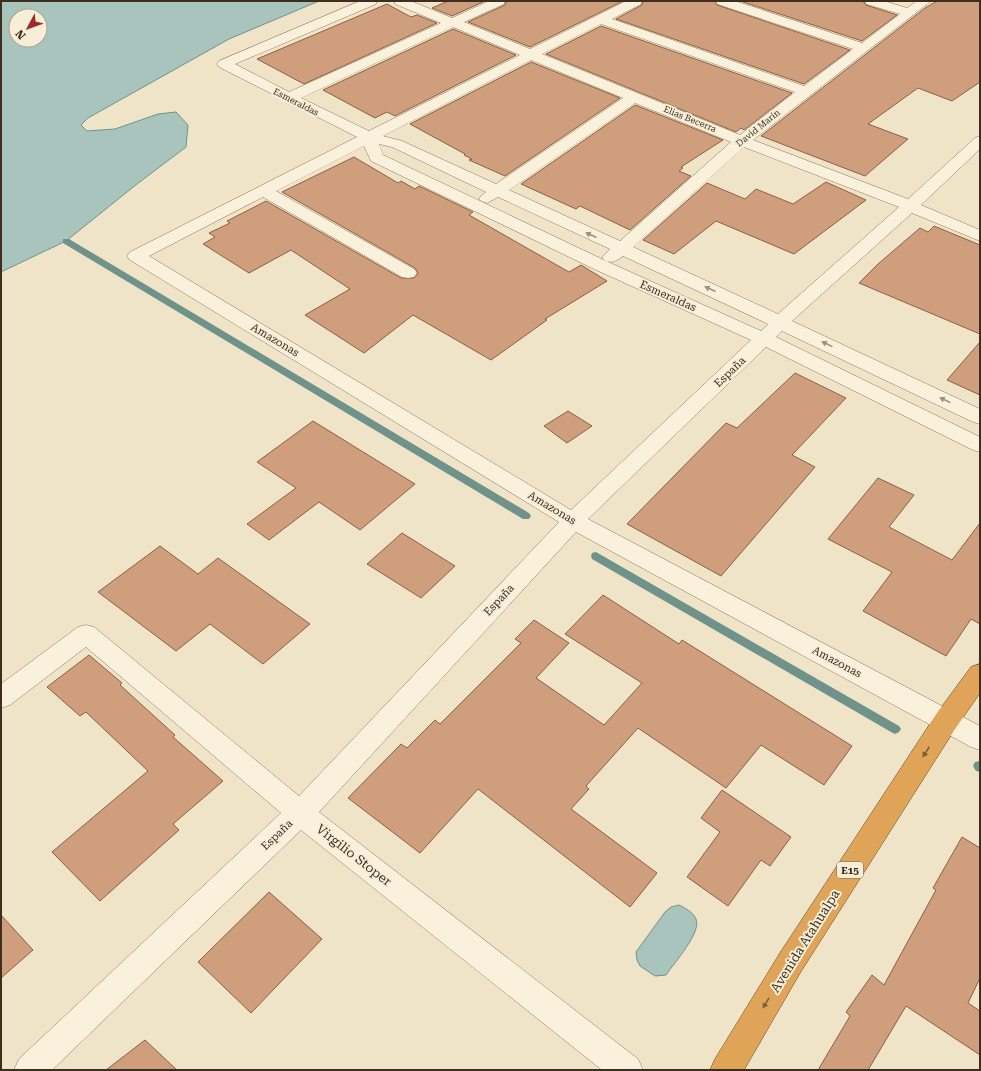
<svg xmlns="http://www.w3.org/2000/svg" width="981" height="1071" viewBox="0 0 981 1071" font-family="'Roboto Serif',serif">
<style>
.water{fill:#a9c4bc;stroke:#6f938a;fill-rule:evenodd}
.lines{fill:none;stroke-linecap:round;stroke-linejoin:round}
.stream{fill:#6f938a;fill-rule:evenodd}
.building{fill:#cf9f7d;stroke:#8d5f41}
.street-casing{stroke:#8d765c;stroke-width:1}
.highway-casing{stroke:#5b4430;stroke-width:1}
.street{fill:#faf1dc;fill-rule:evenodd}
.highway{fill:#e0a458;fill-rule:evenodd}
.oneway{fill:#9c907e}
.oneway2{fill:#7e5d36}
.labels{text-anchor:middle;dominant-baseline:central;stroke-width:4;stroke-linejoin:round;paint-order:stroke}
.far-street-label{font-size:9px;fill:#3d2e20;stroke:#f7eed8}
.shield{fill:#f7eed8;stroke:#756857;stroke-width:1}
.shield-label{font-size:10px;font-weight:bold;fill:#3d2e20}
.street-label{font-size:11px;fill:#3d2e20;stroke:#f7eed8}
.near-street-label{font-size:13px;fill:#3d2e20;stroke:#f7eed8}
</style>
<rect width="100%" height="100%" fill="#f0e4c8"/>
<path class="water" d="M 1,1 L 319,1 L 229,39 L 88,118 L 81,125 L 87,131 L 115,129 L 158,114 L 176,112 L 188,125 L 186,147 L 137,184 L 66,241 L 1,272 ZM 16,16 L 40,16 L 40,40 L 16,40 Z
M 679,905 C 685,908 693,912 696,919 C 702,932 674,963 666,975 L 655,976 L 640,966 L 637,960 L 636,952 L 665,912 L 671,907 Z"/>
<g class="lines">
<path class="stream" d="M 63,239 L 69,239 L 529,513 L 531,516 L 529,519 L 523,519 L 63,243 Z
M 596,552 L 899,726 L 901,729 L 899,732 L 895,734 L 891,732 L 592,559 L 591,556 L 592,553 Z
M 980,761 L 980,772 L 976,771 L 973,766 L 975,762 Z"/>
</g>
<path class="building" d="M 448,1 L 485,1 L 452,16 L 432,8 Z
M 506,1 L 623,1 L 530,47 L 468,22 L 505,5 Z
M 643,1 L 715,1 L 717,5 L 850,50 L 804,84 L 616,19 L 642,5 Z
M 740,1 L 860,1 L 864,2 L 866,5 L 897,15 L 862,41 Z
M 937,1 L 980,1 L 980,82 L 952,101 L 918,88 L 868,124 L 908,139 L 865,176 L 761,136 L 925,8 Z
M 387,4 L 411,17 L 417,15 L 437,23 L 304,84 L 257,59 Z
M 601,26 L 792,93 L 744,130 L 741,128 L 736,132 L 546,54 Z
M 453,29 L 516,55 L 395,116 L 387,112 L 375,118 L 323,90 Z
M 531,62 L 620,98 L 505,176 L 469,160 L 472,159 L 464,155 L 465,154 L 410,124 Z
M 635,105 L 723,140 L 681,167 L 683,168 L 679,171 L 691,176 L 630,230 L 580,206 L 576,209 L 521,184 Z
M 354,157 L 398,183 L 401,181 L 415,189 L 419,186 L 473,212 L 469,215 L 569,272 L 581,265 L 607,281 L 545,319 L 547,320 L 491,360 L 413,315 L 364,353 L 305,315 L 350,289 L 291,250 L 249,273 L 203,244 L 215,237 L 209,233 L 230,223 L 227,221 L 266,201 L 401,278 L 414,278 L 418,273 L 415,268 L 282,192 Z
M 826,182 L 866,200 L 794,254 L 716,221 L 674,254 L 643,240 L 707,183 L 745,199 L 756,189 L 793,204 Z
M 934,226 L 980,245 L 980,334 L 859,283 L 878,264 L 920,228 L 928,232 Z
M 980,342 L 980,395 L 947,380 Z
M 795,373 L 846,398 L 792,455 L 815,467 L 721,576 L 627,524 L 726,423 L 737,428 Z
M 568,411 L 592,426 L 567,443 L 544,426 Z
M 313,421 L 415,484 L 360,530 L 319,502 L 269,540 L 247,524 L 296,488 L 257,462 Z
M 878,478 L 914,495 L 889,527 L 952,560 L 980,523 L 980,624 L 971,619 L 946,656 L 863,611 L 892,572 L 828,539 Z
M 402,533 L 455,566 L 421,598 L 367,564 Z
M 160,546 L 198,574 L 218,558 L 310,624 L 263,664 L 210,624 L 176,651 L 98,592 Z
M 603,595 L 679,644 L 682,640 L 852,746 L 824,785 L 761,745 L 726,788 L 638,728 L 586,786 L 589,789 L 571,809 L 657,873 L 630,907 L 478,789 L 420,853 L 348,798 L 401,744 L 407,748 L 435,720 L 440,724 L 521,643 L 515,639 L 534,620 L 569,643 L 536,678 L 604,725 L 642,683 L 565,634 Z
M 89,655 L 122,683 L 120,685 L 175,735 L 173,737 L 223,781 L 173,824 L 179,830 L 100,901 L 52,852 L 148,771 L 86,712 L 80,716 L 47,687 Z
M 722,790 L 791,837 L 770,866 L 761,860 L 728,906 L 687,877 L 720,832 L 701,818 Z
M 962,837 L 980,848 L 980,978 L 968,1003 L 980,1011 L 980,1055 L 906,1006 L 868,1070 L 818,1070 L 850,1016 L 846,1012 L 872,975 L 884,985 L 936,890 L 933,888 Z
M 269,892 L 322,939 L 251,1013 L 198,962 Z
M 1,915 L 33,950 L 1,978 Z
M 145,1040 L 177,1070 L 106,1070 Z"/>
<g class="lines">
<defs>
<path id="street" d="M 360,1 L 377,1 L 376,4 L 235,64 L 289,92 L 441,23 L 395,4 L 394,1 L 411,1 L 452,18 L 489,1 L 505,1 L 504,4 L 464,22 L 530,49 L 626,1 L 642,1 L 641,4 L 612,19 L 804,86 L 853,49 L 717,4 L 716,1 L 735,1 L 862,43 L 900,14 L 866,4 L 865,1 L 884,1 L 907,8 L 917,1 L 931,1 L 753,140 L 908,199 L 975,138 L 980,136 L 980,149 L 921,205 L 980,230 L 980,241 L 912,213 L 792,321 L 980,409 L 980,424 L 973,422 L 782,331 L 776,337 L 980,437 L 980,452 L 973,450 L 766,347 L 588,519 L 980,726 L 980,750 L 971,747 L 576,532 L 319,812 L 638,1059 L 643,1070 L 602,1070 L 301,830 L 52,1070 L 14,1070 L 19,1059 L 281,813 L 86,647 L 10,705 L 1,708 L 1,684 L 78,627 L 86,625 L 94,627 L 299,796 L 559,522 L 130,260 L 127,256 L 130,252 L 357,137 L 219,67 L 217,64 L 219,61 ZM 601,24 L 795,92 L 740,135 L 542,54 ZM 453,27 L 520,55 L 369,131 L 301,98 ZM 531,60 L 623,98 L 496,184 L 402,141 L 383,136 ZM 635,103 L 731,142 L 620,241 L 509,190 ZM 379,144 L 392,147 L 486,192 L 479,198 L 481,201 L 487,203 L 498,197 L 610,249 L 602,257 L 605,261 C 613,263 617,261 623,256 L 768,324 L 761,331 L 606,261 L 383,155 ZM 364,146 L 371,161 L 594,269 L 751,340 L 571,510 L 149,256 L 263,197 L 402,277 L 408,278 L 414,277 L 417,273 L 414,269 L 276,191 ZM 744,147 L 899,207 L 778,314 L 633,247 Z"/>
<path id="highway" d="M 980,664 L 980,693 L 955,729 L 800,973 L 744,1070 L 710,1070 L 715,1059 L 780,953 L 937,713 L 971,667 Z"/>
</defs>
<use href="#street" class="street-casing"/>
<use href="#highway" class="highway-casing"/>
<use href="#street" class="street"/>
<use href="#highway" class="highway"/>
</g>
<defs><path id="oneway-solid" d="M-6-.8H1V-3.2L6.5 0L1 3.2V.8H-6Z"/></defs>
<g class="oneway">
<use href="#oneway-solid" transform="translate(591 235) rotate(-155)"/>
<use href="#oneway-solid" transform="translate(710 289) rotate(-156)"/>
<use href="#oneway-solid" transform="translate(827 344) rotate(-154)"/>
<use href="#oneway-solid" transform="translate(945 400) rotate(-154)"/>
</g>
<g class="oneway2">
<use href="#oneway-solid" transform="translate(926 752) rotate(123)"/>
<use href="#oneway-solid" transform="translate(766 1003) rotate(121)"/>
</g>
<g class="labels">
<g class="far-street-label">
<text transform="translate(296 102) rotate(27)">Esmeraldas</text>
<text transform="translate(690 119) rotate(22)">Elias Becerra</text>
<text transform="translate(758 128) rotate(-39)">David Marín</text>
</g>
<rect class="shield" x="837" y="862" width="26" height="16" rx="3"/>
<g class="shield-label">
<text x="850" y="870">E15</text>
</g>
<g class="street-label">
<text transform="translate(668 296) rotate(24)">Esmeraldas</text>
<text transform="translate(275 340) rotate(31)">Amazonas</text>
<text transform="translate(730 372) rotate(-44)">España</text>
<text transform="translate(552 508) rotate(31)">Amazonas</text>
<text transform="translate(499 600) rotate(-47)">España</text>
<text transform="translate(837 662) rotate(28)">Amazonas</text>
<text transform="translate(277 835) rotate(-44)">España</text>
</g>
<g class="near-street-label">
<text transform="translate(354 855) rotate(38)">Virgilio Stoper</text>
<text transform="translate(805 941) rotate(-58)">Avenida Atahualpa</text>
</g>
</g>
<rect width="981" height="1071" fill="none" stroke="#3d2e20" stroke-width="4"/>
<g transform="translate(28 28) rotate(229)"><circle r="19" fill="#f7eed8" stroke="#ada18e"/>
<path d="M0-3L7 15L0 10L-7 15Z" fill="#9e2a2b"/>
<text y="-6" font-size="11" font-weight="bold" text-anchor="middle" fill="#3d2e20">N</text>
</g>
</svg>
